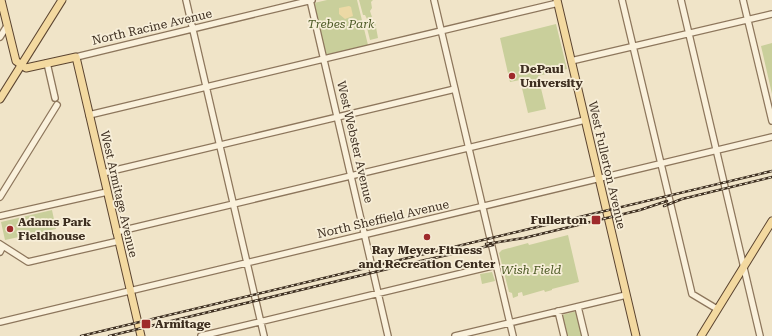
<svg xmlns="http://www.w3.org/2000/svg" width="772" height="336" viewBox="0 0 772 336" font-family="'Roboto Serif',serif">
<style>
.green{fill:#c9cf9b}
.sand{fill:#ecd9a5}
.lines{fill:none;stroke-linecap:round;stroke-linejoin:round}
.minor-casing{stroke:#8d765c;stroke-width:8}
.major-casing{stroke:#5b4430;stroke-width:9}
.minor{stroke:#faf1dc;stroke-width:5.5}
.major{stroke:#f3d9a0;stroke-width:7}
.rail-casing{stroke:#3d2e20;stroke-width:2.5}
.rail{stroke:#f7eed8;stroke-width:1;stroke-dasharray:3;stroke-linecap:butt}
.poi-dot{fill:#9e2a2b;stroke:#f7eed8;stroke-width:1.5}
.labels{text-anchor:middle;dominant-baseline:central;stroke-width:3.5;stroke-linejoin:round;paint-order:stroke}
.park-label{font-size:12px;font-style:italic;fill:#4d5a26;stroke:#f7eed8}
.street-label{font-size:12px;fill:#3d2e20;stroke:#f7eed8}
.poi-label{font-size:12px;font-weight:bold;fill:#3d2e20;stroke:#f7eed8;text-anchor:start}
</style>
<rect width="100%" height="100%" fill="#f0e4c8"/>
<path class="green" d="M 327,0 L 357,0 L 368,45 L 326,55 L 314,3 Z
M 359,0 L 373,0 L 371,2 L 372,8 L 370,11 L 372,17 L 371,18 L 367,19 L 365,15 L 363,15 Z
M 375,22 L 378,38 L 370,40 L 366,24 Z
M 556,24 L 567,69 L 538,76 L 546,109 L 528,113 L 520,80 L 510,82 L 500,38 Z
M 772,43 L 772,94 L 761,46 Z
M 52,210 L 56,229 L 5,240 L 1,222 Z
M 568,235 L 579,282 L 552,289 L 552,290 L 545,292 L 544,290 L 523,296 L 522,292 L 518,293 L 518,296 L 513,298 L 512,293 L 509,292 L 499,253 L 502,250 L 528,243 L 529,245 Z
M 492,272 L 495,281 L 482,284 L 480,274 Z
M 577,311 L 583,336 L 567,336 L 562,315 Z"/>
<path class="sand" d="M 349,6 L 351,7 L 353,16 L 345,19 L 339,14 L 339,8 Z"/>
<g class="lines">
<defs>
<path id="minor" d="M 186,0 L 264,336
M 310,0 L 388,336
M 434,0 L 513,336
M 622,0 L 692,294 L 717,309
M 681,0 L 760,336
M 743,0 L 772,121
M 0,37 L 7,26
M 76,57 L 312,0
M 571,61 L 772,14
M 47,63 L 55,98
M 89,115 L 558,3
M 103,173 L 455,89
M 0,197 L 57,105
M 0,216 L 107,192
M 116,232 L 585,120
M 0,244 L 28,262 L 119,241
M 0,252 L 3,246
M 578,307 L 585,336
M 558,311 L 564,336
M 0,322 L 772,137
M 201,336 L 496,265
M 455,336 L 626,295"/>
<path id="major" d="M 1,0 L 16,61 L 26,68 L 76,57 L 141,336
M 557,0 L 636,336
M 0,99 L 62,0
M 701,336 L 772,221"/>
</defs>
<use href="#minor" class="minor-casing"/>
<use href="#major" class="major-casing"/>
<use href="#minor" class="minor"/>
<use href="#major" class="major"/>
<defs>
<path id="rail" d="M 664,206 L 682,199 L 772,177
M 486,244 L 524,238 L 640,210 L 667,201
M 81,336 L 772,171
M 109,336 L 425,260 L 493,245"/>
</defs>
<use href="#rail" class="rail-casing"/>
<use href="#rail" class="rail"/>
</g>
<g class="poi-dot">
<circle cx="512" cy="76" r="4"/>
<rect x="591" y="215" width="10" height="10" rx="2"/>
<circle cx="10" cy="229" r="4"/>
<circle cx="427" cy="237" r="4"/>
<rect x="141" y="319" width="10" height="10" rx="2"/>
</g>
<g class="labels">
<g class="park-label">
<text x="341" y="24">Trebes Park</text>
<text x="531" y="270">Wish Field</text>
</g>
<g class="street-label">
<text transform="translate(152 27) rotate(-13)">North Racine Avenue</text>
<text transform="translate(355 142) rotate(77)">West Webster Avenue</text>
<text transform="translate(607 165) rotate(77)">West Fullerton Avenue</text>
<text transform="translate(119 194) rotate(77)">West Armitage Avenue</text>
<text transform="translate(383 219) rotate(-13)">North Sheffield Avenue</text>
</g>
<g class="poi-label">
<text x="520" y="69">DePaul<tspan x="520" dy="14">University</tspan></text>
<text x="587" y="220" text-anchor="end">Fullerton</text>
<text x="18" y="222">Adams Park<tspan x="18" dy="14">Fieldhouse</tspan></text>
<text x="427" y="250" text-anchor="middle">Ray Meyer Fitness<tspan x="427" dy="14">and Recreation Center</tspan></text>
<text x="155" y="324">Armitage</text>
</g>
</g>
</svg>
